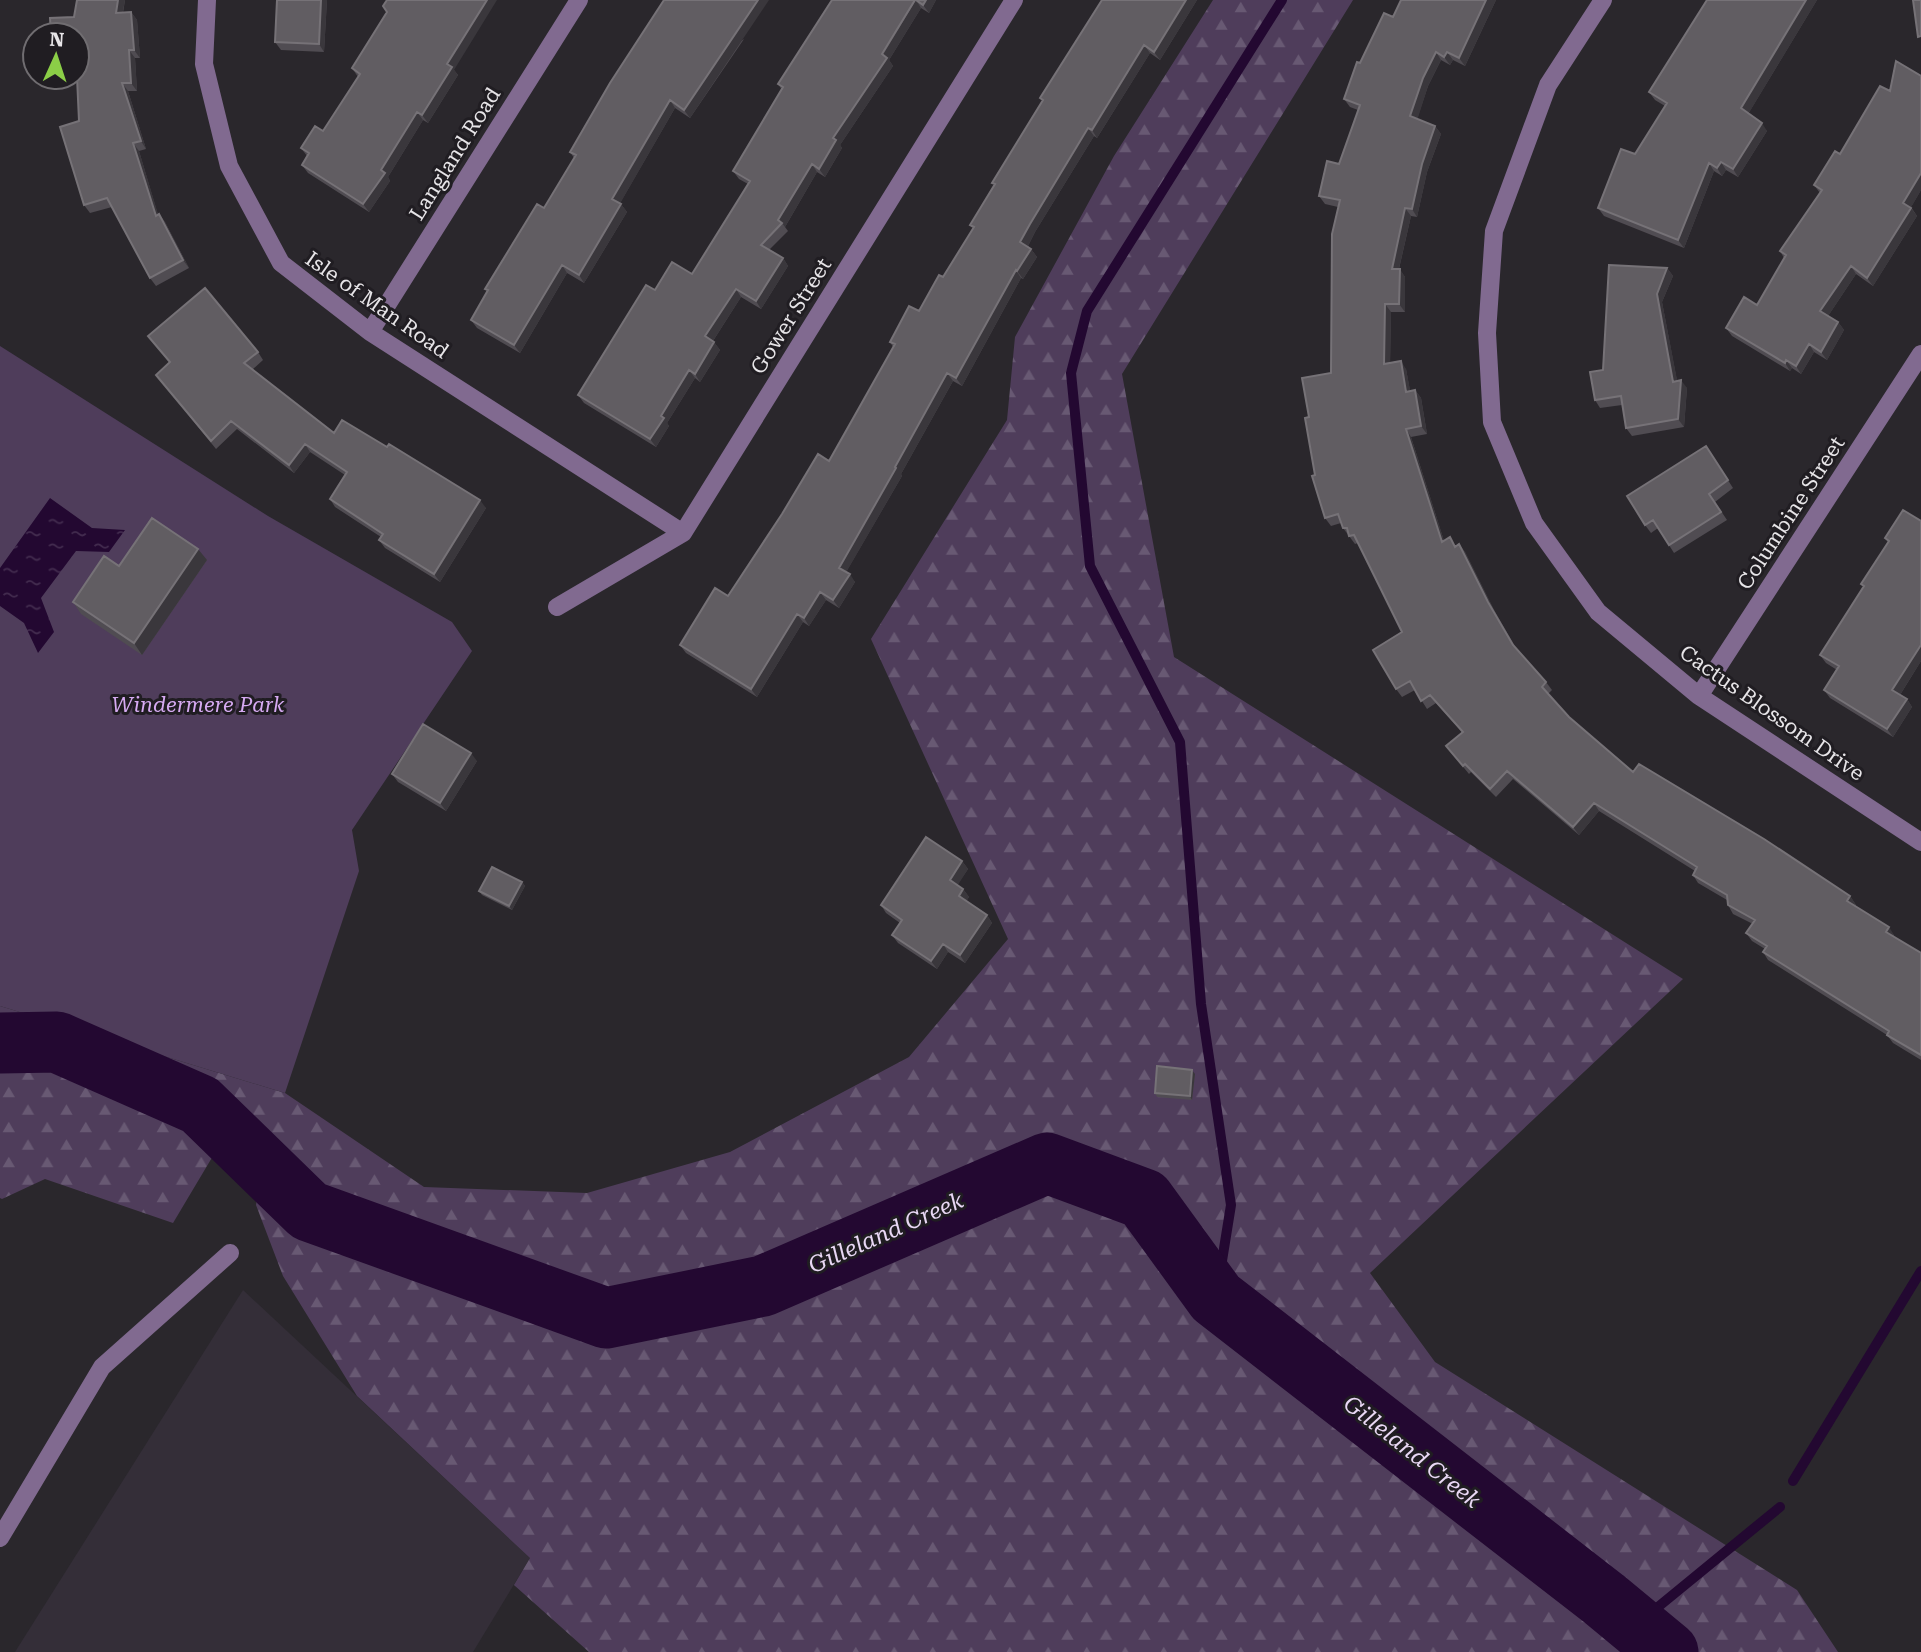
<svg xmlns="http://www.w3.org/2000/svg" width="1921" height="1652" viewBox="0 0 1921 1652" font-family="'Roboto Serif',serif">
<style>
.built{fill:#342e38}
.forest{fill:url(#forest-firs)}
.park{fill:#4f3d5b}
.water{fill:url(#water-ripples)}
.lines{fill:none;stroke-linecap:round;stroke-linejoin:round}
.stream{stroke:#230831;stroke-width:10}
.river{stroke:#230831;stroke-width:61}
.minor{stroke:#816a90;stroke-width:18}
.wall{fill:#504c52}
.shaded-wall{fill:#3a373c}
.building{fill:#615d62;stroke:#767277;stroke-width:2}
.labels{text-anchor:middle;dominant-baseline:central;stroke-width:6;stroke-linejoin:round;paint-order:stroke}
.street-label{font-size:21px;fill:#e7e5e8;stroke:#201d22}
.park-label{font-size:21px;font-style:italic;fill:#d6aaf2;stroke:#201d22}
.water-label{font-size:23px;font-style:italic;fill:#e9d8f5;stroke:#201d22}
</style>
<defs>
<pattern id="forest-firs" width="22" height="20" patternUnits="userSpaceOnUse" patternTransform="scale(1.75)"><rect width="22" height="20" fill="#4f3d5b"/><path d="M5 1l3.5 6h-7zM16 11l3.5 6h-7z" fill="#685973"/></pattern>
<pattern id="water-ripples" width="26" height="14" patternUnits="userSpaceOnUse" patternTransform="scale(1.75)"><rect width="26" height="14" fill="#230831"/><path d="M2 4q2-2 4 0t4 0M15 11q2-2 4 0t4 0" fill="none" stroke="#432c4f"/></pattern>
</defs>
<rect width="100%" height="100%" fill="#2a272c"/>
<path class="built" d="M 243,1290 L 530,1558 L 473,1652 L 15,1652 Z"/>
<path class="forest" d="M 1213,0 L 1353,0 L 1122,374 L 1174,657 L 1683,979 L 1370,1273 L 1435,1362 L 1797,1590 L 1838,1652 L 589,1652 L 514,1585 L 530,1558 L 357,1396 L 283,1276 L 256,1205 L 264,1148 L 232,1124 L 173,1223 L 45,1179 L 2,1199 L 0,1198 L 0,1006 L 285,1093 L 424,1187 L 587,1193 L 730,1152 L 909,1057 L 1008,939 L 871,639 L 1007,420 L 1015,337 L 1114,156 Z"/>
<path class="park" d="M 0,346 L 268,516 L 452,622 L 472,651 L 352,830 L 359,871 L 285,1093 L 0,1006 Z"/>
<path class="water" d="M 50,498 L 92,528 L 125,530 L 109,552 L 76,551 L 41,598 L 54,632 L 38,653 L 24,623 L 0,606 L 0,568 Z"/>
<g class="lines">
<path class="stream" d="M 1216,1298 L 1231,1205 L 1201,1004 L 1180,742 L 1090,566 L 1071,373 L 1087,311 L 1282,0
M 1793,1481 L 1921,1271
M 1636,1625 L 1780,1507"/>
<path class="river" d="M 0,1043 L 57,1042 L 200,1105 L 309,1211 L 606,1318 L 763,1286 L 1047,1163 L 1144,1199 L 1216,1298 L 1604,1599 L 1668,1652"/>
<path class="minor" d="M 207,0 L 204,64 L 229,166 L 281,263 L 370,332 L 683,533
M 1603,0 L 1548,85 L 1494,231 L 1487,333 L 1492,422 L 1534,523 L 1598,612 L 1699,696 L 1921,842
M 370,332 L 579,0
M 557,607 L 683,533 L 1014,0
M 1699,696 L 1921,354
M 0,1538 L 102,1367 L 230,1253"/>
</g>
<path class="wall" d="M 77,0 L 125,0 L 123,13 L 131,12 L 137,20 L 140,58 L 135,58 L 137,91 L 128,91 L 146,149 L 139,151 L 158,215 L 159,214 L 165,222 L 189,268 L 156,286 L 150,278 L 112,207 L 90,213 L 84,205 L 74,17 Z
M 277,0 L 327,0 L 324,52 L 281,50 L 275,42 Z
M 832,0 L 936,0 L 929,13 L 921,8 L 889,60 L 893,66 L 840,145 L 842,148 L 825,177 L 817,172 L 785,227 L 788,231 L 769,250 L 783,258 L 788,266 L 761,309 L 741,297 L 713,341 L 720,350 L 700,382 L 695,378 L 667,423 L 669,426 L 656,447 L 584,403 L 578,395 L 655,290 L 692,274 L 748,184 L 739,179 L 733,171 L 782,90 L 778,84 Z
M 1102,0 L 1197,0 L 1160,60 L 1150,53 L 1097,138 L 1094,136 L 1035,232 L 1028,246 L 1031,249 L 1037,257 L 1023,279 L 1021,278 L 962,386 L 953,381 L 901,474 L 902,476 L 846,572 L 855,582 L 839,608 L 826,600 L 809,626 L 803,622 L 757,697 L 686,653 L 680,645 L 728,596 L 829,461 L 893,347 L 890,342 L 919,311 L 943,277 L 973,229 L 970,225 L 994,185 L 992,183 L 1042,101 L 1040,98 Z
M 1496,0 L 1465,66 L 1453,60 L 1450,65 L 1441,60 L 1428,86 L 1417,119 L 1435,126 L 1441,134 L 1427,172 L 1417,217 L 1411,216 L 1399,269 L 1405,277 L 1405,312 L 1391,312 L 1390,363 L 1406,369 L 1410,391 L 1415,390 L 1421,398 L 1427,434 L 1411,437 L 1444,541 L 1456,546 L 1459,544 L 1465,552 L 1494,610 L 1516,648 L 1546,682 L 1552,690 L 1548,694 L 1569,717 L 1633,772 L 1850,896 L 1856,905 L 1855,906 L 1894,935 L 1894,937 L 1921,953 L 1921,1060 L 1893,1043 L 1887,1035 L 1768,960 L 1763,952 L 1765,949 L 1752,941 L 1746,933 L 1753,924 L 1733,914 L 1728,905 L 1727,900 L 1698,883 L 1693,875 L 1695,871 L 1599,811 L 1579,835 L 1513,779 L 1496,797 L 1471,772 L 1469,774 L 1446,746 L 1462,732 L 1436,703 L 1427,709 L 1415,690 L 1402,697 L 1396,689 L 1402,632 L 1358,543 L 1355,544 L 1343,528 L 1341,523 L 1331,526 L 1325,518 L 1315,475 L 1309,417 L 1331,373 L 1338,207 L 1325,204 L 1319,196 L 1339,164 L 1358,110 L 1350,107 L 1344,99 L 1360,63 L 1393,17 Z
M 1707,0 L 1817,0 L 1748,114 L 1767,131 L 1738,177 L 1726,170 L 1722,176 L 1714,171 L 1684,248 L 1604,216 L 1598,208 L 1635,154 L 1665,106 L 1655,100 L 1649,92 Z
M 744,39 L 690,118 L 675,108 L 620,203 L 627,212 L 584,283 L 567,273 L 520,353 L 477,328 L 471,320 L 487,292 L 485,289 L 544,208 L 574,158 L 570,152 Z
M 352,68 L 454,70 L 458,75 L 428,123 L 423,120 L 388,177 L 390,181 L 369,212 L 308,173 L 302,165 L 307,156 L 301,148 L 323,131 L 358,77 Z
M 1840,154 L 1921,190 L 1911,207 L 1917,216 L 1873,286 L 1856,274 L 1828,316 L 1838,322 L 1844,330 L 1827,360 L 1814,352 L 1801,374 L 1792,368 L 1790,371 L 1732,336 L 1726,328 L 1757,305 L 1784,258 L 1780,251 L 1820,193 L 1814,185 Z
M 1667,268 L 1673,276 L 1662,302 L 1677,381 L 1687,388 L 1684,427 L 1632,436 L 1626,428 L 1622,405 L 1600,408 L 1595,400 L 1603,370 Z
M 148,336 L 258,352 L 263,360 L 252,370 L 334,433 L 486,508 L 440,582 L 385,548 L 379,540 L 381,537 L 335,507 L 330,499 L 345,475 L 310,452 L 294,473 L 237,429 L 216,449 L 156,375 L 170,363 Z
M 1706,446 L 1733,488 L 1715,502 L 1727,520 L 1674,553 L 1658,528 L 1651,533 L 1645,525 Z
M 1903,510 L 1921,661 L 1900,695 L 1907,699 L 1912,707 L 1893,737 L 1830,698 L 1824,690 L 1837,670 L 1826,663 L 1820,655 L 1863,587 L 1861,584 L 1888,542 L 1885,538 Z
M 207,560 L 142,655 L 81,614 L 73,602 L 119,566 Z
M 477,761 L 446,811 L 398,782 L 392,774 Z
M 962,861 L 968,869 L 957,885 L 963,889 L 969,897 L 966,901 L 987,915 L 992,923 L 965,963 L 948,952 L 937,969 L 898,943 L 892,935 L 900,923 L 886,913 L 881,905 Z
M 522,882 L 525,886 L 512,910 L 482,895 L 479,891 Z
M 1195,1074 L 1192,1100 L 1157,1097 L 1155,1093 Z"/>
<path class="shaded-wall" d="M 118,0 L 125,0 L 121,21 L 116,13 Z
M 321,0 L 327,0 L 324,52 L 319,44 Z
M 487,0 L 497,0 L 454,70 L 458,75 L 428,123 L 422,115 L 447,64 Z
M 758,0 L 769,0 L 690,118 L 684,110 Z
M 916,0 L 921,8 L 889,60 L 893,66 L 840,145 L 842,148 L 825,177 L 819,169 L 833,138 Z
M 926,0 L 936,0 L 929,13 L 923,5 Z
M 1186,0 L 1197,0 L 1160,60 L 1154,52 Z
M 1486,0 L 1496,0 L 1465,66 L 1459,58 Z
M 1806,0 L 1817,0 L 1747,116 L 1741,108 Z
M 131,12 L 137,20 L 140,58 L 134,50 Z
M 1144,45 L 1150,53 L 1097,138 L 1092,130 Z
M 129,50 L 135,58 L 137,91 L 131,83 Z
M 1436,52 L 1441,60 L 1428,86 L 1416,124 L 1410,116 L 1423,78 Z
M 1447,52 L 1453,60 L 1450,65 L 1444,57 Z
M 122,83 L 128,91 L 146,149 L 141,141 Z
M 670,100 L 675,108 L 618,207 L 612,199 Z
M 417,112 L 423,120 L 388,177 L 390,181 L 369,212 L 363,204 L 381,170 Z
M 1762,123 L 1767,131 L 1738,177 L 1733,169 Z
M 1435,126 L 1441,134 L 1427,172 L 1417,217 L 1412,209 L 1422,164 Z
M 1088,128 L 1094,136 L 1035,232 L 1026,250 L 1020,242 L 1030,224 Z
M 133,143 L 139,151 L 161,224 L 156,216 Z
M 1721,162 L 1726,170 L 1722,176 L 1717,168 Z
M 1709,163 L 1714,171 L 1684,248 L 1678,240 Z
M 812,164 L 817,172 L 785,227 L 782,223 L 778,220 Z
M 1921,173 L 1921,190 L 1909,211 L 1903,203 Z
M 621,204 L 627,212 L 584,283 L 579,275 Z
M 1405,208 L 1411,216 L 1397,277 L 1392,269 Z
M 1911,208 L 1917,216 L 1873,286 L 1867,278 Z
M 159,214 L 165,222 L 189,268 L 183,260 Z
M 1031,249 L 1037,257 L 1023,279 L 1017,271 Z
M 783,258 L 788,266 L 761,309 L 756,301 Z
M 562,265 L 567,273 L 520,353 L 514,345 Z
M 1851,266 L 1856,274 L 1826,319 L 1820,311 Z
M 1667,268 L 1673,276 L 1662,302 L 1679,390 L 1673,382 L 1657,294 Z
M 1400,269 L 1405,277 L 1405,312 L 1399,304 Z
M 1016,270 L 1021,278 L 962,386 L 956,378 Z
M 736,289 L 741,297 L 711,344 L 705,336 Z
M 1385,304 L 1391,312 L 1390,372 L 1384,364 Z
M 1838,322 L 1844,330 L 1827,360 L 1821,352 Z
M 714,342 L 720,350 L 700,382 L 695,374 Z
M 1809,344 L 1814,352 L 1801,374 L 1796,366 Z
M 1786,360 L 1792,368 L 1790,371 L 1785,363 Z
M 1401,361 L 1406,369 L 1412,400 L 1406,392 Z
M 689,370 L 695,378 L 667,423 L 669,426 L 656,447 L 650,439 L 661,416 Z
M 947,373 L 953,381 L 901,474 L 902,476 L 844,576 L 839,568 Z
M 1681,380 L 1687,388 L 1684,427 L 1678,419 Z
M 1415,390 L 1421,398 L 1427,434 L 1421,426 Z
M 1406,429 L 1411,437 L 1447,550 L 1442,542 Z
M 305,444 L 310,452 L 294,473 L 289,465 Z
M 480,500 L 486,508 L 440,582 L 434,574 Z
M 1459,544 L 1465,552 L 1494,610 L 1519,653 L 1488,602 Z
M 198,549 L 207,560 L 142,655 L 134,643 Z
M 850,574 L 855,582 L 839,608 L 833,600 Z
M 820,592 L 826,600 L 809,626 L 804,618 Z
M 797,614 L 803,622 L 757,697 L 751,689 Z
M 1921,645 L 1921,661 L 1898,698 L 1892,690 Z
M 1907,699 L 1912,707 L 1893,737 L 1887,729 Z
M 471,753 L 477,761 L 446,811 L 440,803 Z
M 1594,803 L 1599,811 L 1579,835 L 1573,827 Z
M 962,861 L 968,869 L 956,888 L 950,880 Z
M 522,882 L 525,886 L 512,910 L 509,906 Z
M 963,889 L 969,897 L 965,904 L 959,896 Z
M 1850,896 L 1856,905 L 1853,909 L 1847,901 Z
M 987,915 L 992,923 L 965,963 L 960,955 Z
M 1889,927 L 1894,935 L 1891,940 L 1886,932 Z
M 943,944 L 948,952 L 937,969 L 931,961 Z
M 1192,1070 L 1195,1074 L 1192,1100 L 1190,1096 Z"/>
<path class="building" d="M 77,0 L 118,0 L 116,13 L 131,12 L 134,50 L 129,50 L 131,83 L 122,83 L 141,141 L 133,143 L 156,216 L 159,214 L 183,260 L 150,278 L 107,198 L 84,205 L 60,127 L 79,121 L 77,77 L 77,35 L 51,35 L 50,18 L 74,17 Z
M 277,0 L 321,0 L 319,44 L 275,42 Z
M 387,0 L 487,0 L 447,64 L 452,67 L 422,115 L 417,112 L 381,170 L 385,173 L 363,204 L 302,165 L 309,153 L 301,148 L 315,126 L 323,131 L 360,74 L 352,68 L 387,12 L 383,6 Z
M 664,0 L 758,0 L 684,110 L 670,100 L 612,199 L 621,204 L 579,275 L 562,265 L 514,345 L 471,320 L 488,290 L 485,289 L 537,204 L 544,208 L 576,155 L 570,152 L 610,83 Z
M 832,0 L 915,0 L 882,54 L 887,58 L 833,138 L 836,140 L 819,169 L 812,164 L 778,220 L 782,223 L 761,245 L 783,258 L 756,301 L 736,289 L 705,336 L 714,342 L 695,374 L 689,370 L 661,416 L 664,418 L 650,439 L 578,395 L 646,285 L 655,290 L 672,262 L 692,274 L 750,181 L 733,171 L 783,87 L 778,84 Z
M 916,0 L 926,0 L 923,5 Z
M 1102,0 L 1186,0 L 1154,52 L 1144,45 L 1092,130 L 1088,128 L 1030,224 L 1020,242 L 1031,249 L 1017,271 L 1016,270 L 956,378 L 947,373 L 895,467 L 896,468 L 839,568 L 850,574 L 833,600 L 820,592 L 804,618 L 797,614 L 751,689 L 680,645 L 715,588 L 728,596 L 782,514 L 818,454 L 829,461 L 895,344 L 890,342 L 909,306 L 919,311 L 939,275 L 943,277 L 974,227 L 970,225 L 995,184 L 992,183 L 1043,100 L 1040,98 Z
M 1401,0 L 1486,0 L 1459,58 L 1447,52 L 1444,57 L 1436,52 L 1423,78 L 1410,116 L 1435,126 L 1422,164 L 1412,209 L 1405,208 L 1392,269 L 1400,269 L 1399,304 L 1385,304 L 1384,364 L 1401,361 L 1406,392 L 1415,390 L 1421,426 L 1406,429 L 1442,542 L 1450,537 L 1455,547 L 1459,544 L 1488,602 L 1513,645 L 1546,682 L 1542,687 L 1569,717 L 1633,772 L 1639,764 L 1764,839 L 1850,896 L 1847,901 L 1889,927 L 1886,932 L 1921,953 L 1921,1055 L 1887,1035 L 1889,1031 L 1763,952 L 1767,946 L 1746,933 L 1755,920 L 1728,905 L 1727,895 L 1693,875 L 1697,867 L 1594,803 L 1573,827 L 1507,771 L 1490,789 L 1465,764 L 1463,766 L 1446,746 L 1463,732 L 1430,695 L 1421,701 L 1410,681 L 1396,689 L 1373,650 L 1402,632 L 1354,535 L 1349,536 L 1347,528 L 1343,528 L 1338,514 L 1325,518 L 1312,476 L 1315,475 L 1305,418 L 1309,417 L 1302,378 L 1331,373 L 1332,234 L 1340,200 L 1319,196 L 1327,161 L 1339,164 L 1360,105 L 1344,99 L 1357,62 L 1360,63 L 1384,13 L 1393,17 Z
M 1707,0 L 1806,0 L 1741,108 L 1762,123 L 1733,169 L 1721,162 L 1717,168 L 1709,163 L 1678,240 L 1598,208 L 1621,149 L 1635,154 L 1667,103 L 1649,92 Z
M 1913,0 L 1921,0 L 1921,36 L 1918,37 Z
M 1896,61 L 1921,76 L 1921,173 L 1903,203 L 1911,208 L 1867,278 L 1851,266 L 1820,311 L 1838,322 L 1821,352 L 1809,344 L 1796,366 L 1786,360 L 1785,363 L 1726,328 L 1744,297 L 1757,305 L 1786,255 L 1780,251 L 1822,190 L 1814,185 L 1835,151 L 1840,154 L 1880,86 L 1890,91 Z
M 1609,265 L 1667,268 L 1657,294 L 1673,382 L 1681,380 L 1678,419 L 1626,428 L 1621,396 L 1595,400 L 1590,372 L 1603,370 Z
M 205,288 L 258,352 L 244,363 L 334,433 L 342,420 L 387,447 L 389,444 L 480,500 L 434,574 L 379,540 L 383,534 L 330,499 L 347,472 L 305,444 L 289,465 L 231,421 L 211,441 L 156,375 L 170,362 L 148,336 Z
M 1706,446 L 1728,480 L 1709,494 L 1721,512 L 1669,545 L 1653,520 L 1645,525 L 1627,496 Z
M 1903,510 L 1921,521 L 1921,645 L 1892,690 L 1907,699 L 1887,729 L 1824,690 L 1839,666 L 1820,655 L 1864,586 L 1861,584 L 1889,541 L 1885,538 Z
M 152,518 L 198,549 L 134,643 L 73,602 L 104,556 L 119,566 Z
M 423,724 L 471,753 L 440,803 L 392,774 Z
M 926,837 L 962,861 L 950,880 L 963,889 L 959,896 L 987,915 L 960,955 L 943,944 L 931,961 L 892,935 L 902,920 L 881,905 Z
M 492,867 L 522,882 L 509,906 L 479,891 Z
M 1157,1066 L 1192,1070 L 1190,1096 L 1155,1093 Z"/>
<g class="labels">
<g class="street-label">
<text transform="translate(455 154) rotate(-58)">Langland Road</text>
<text transform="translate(377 305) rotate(35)">Isle of Man Road</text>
<text transform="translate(791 316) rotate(-58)">Gower Street</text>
<text transform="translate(1791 513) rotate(-57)">Columbine Street</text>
<text transform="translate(1772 713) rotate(35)">Cactus Blossom Drive</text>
</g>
<g class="park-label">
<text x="198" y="705">Windermere Park</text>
</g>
<g class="water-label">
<text transform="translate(886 1233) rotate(-24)">Gilleland Creek</text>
<text transform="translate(1412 1452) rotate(38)">Gilleland Creek</text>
</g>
</g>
<g transform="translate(56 56) rotate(3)"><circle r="33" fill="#201d22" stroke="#706d71" stroke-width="2"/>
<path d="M0-5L12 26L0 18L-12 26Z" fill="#8bce47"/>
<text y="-10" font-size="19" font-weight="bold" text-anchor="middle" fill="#e7e5e8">N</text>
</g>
</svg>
